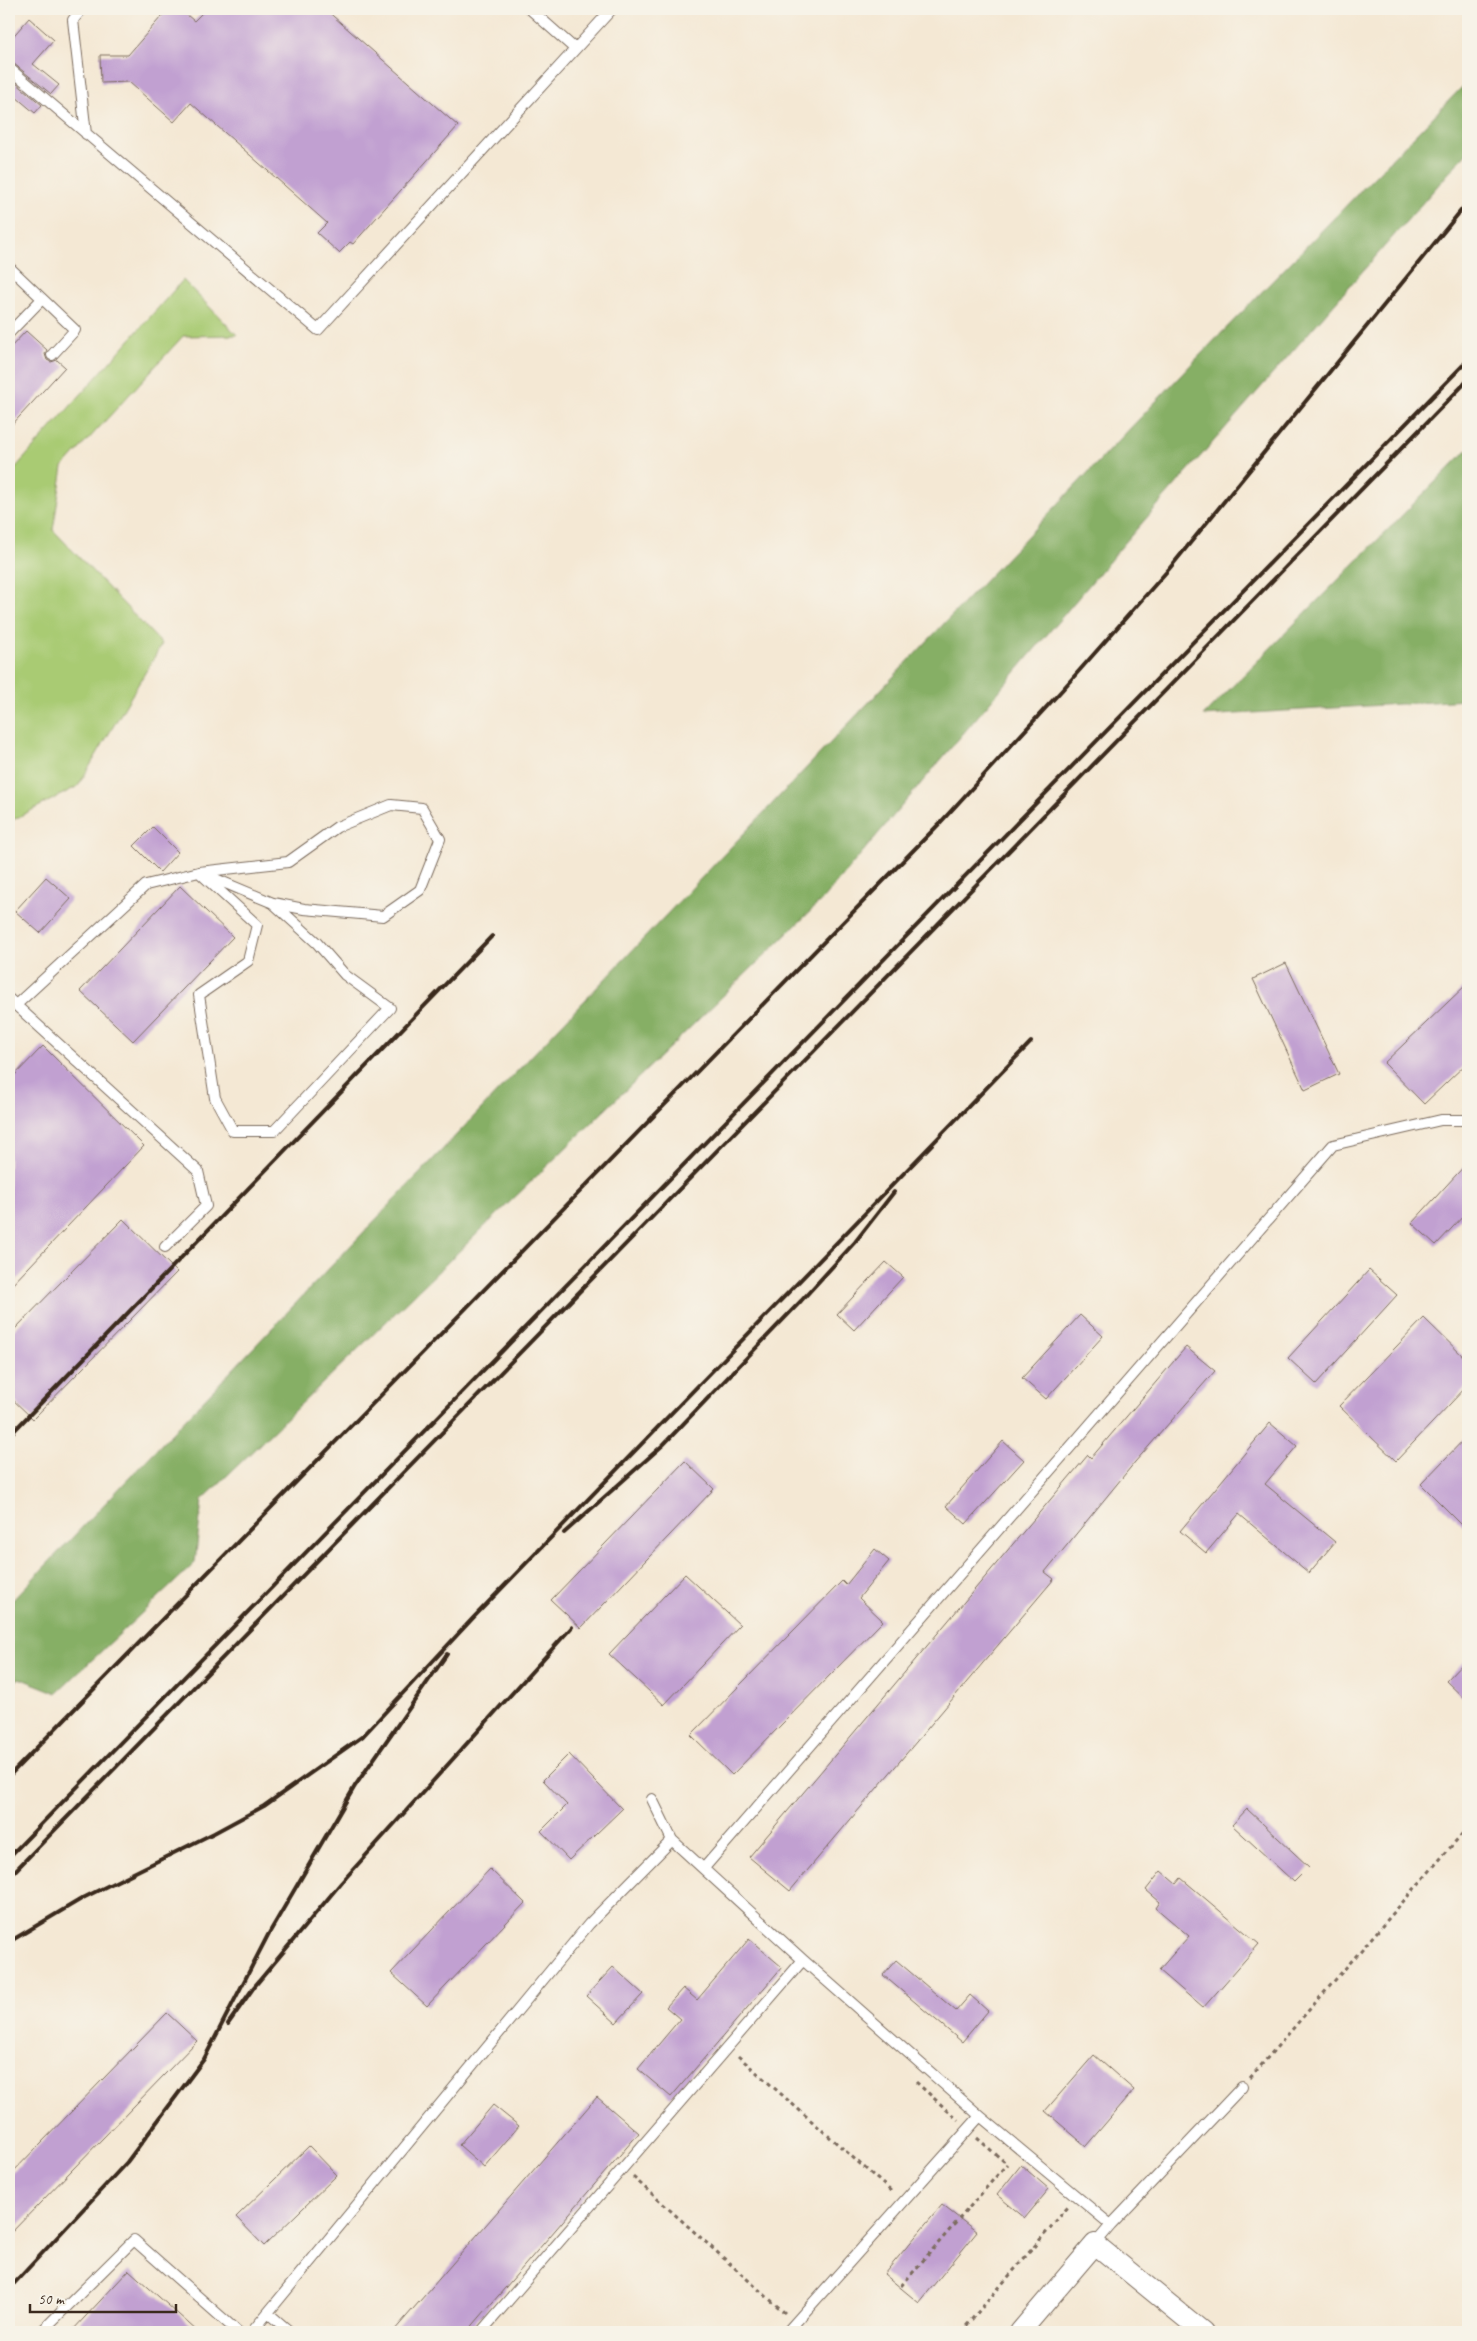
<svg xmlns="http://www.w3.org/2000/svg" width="1477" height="2341" viewBox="0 0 1477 2341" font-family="Caveat,sans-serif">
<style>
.green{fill:#a9cb73;stroke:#727a48}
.forest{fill:#86af65;stroke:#606c42}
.building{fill:#c1a0d1}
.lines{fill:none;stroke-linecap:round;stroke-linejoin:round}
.lane-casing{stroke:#7c6c5e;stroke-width:12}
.street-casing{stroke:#7c6c5e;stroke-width:22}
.path{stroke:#7c6c5e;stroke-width:3;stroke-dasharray:4 4;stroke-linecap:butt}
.lane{stroke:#fff;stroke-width:10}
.street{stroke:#fff;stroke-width:20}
.rail{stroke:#3b2a1e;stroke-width:4}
</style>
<rect width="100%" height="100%" fill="#f7f3e8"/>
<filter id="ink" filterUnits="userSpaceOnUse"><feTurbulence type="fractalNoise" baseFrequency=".02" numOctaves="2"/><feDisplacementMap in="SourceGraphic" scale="10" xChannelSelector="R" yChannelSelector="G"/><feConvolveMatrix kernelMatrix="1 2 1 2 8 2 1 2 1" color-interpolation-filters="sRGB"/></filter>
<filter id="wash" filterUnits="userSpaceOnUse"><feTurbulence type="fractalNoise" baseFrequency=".0096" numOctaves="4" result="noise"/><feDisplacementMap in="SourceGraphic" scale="20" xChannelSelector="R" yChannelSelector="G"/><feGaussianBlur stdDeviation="1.12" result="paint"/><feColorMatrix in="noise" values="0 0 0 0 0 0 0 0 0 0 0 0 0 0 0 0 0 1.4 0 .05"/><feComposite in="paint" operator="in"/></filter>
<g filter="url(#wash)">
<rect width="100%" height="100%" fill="#f4e8d4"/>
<path class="green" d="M 183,280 L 237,335 L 183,336 L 63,467 L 53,530 L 162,644 L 78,786 L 9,822 L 9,475 Z"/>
<path class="forest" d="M 1468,81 L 1468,151 L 1129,538 L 822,900 L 202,1500 L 195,1563 L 57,1693 L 19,1678 L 9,1689 L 9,1604 L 1203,352 Z
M 1468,449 L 1468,698 L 1466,700 L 1203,716 Z"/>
<g id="blocks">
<path class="building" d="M 168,9 L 180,9 L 194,21 L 206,9 L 325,9 L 458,126 L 353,244 L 350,242 L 339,253 L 317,233 L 327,223 L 191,103 L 174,122 L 129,82 L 101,83 L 100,55 L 128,55 Z
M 29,18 L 54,40 L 33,64 L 59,85 L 51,94 L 13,63 L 9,61 L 9,41 Z
M 9,77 L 42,105 L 35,113 L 9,91 Z
M 26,331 L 47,350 L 45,354 L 47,360 L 51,362 L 57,360 L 65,367 L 9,428 L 9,349 Z
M 153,827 L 178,852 L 160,872 L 134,846 Z
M 46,877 L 71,899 L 40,933 L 15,911 Z
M 180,886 L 233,937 L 133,1041 L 80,991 Z
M 1286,963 L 1339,1074 L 1305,1090 L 1253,979 Z
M 1468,983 L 1468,1062 L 1424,1104 L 1384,1063 Z
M 43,1046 L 144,1146 L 9,1288 L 9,1081 Z
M 1468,1162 L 1468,1211 L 1436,1245 L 1412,1223 Z
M 123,1219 L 177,1272 L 33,1419 L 9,1396 L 9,1335 Z
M 886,1262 L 903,1277 L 854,1330 L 837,1314 Z
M 1369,1270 L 1397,1295 L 1316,1384 L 1288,1358 Z
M 1080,1315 L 1103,1336 L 1046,1399 L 1022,1378 Z
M 1424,1318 L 1468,1361 L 1468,1385 L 1396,1461 L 1339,1406 Z
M 1186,1347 L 1215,1371 L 1135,1462 L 1045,1572 L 1054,1579 L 790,1891 L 749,1857 L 1088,1455 L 1091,1458 Z
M 1270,1423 L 1297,1446 L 1265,1484 L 1335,1542 L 1309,1573 L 1239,1514 L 1206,1553 L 1180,1531 Z
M 1468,1435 L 1468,1531 L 1421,1484 Z
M 1003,1441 L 1024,1460 L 966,1524 L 946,1506 Z
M 685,1461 L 714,1489 L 581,1628 L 551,1600 Z
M 875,1549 L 889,1561 L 859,1598 L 883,1621 L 732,1775 L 691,1735 L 842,1581 L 846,1585 Z
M 685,1574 L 740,1625 L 664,1705 L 609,1654 Z
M 1468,1658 L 1468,1702 L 1446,1681 Z
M 569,1754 L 622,1809 L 569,1860 L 541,1831 L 567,1805 L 543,1780 Z
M 1247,1809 L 1309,1867 L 1294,1882 L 1232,1825 Z
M 490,1869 L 525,1903 L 427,2006 L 391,1973 Z
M 1161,1871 L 1176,1884 L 1181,1878 L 1259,1944 L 1203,2008 L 1159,1970 L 1189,1936 L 1156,1908 L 1160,1902 L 1146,1890 Z
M 749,1939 L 782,1967 L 671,2097 L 638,2069 L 680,2019 L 666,2007 L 683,1988 L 697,2000 Z
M 896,1960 L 956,2011 L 970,1995 L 988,2011 L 962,2042 L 883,1975 Z
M 613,1967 L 643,1994 L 616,2023 L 586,1996 Z
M 167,2013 L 197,2041 L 9,2235 L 9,2176 Z
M 1094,2055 L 1134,2090 L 1086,2146 L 1045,2111 Z
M 597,2097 L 639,2133 L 467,2332 L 393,2332 Z
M 493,2105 L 519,2126 L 484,2167 L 459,2145 Z
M 309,2146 L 337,2175 L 264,2246 L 236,2217 Z
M 1021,2165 L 1049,2189 L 1025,2218 L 997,2195 Z
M 942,2205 L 977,2232 L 919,2303 L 884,2274 Z
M 129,2270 L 198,2332 L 71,2332 Z"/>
</g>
</g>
<g filter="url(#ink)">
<use href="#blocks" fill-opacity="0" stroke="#7c6c5e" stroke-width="1"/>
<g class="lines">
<defs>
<path id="lane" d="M 82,9 L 73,20 L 86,134
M 530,9 L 575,49
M 9,68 L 318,330 L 612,9
M 9,267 L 75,330 L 52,355
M 9,333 L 42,299
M 9,999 L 198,1171 L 206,1206 L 165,1247
M 17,1004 L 146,885 L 199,872 L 273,903 L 304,909 L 383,916 L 420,890 L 440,839 L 422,808 L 391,805 L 337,827 L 288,862 L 199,872 L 257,925 L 248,961 L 199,995 L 215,1098 L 233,1131 L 274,1131 L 390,1008 L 345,975 L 317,943 L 273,903
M 652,1799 L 672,1840 L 803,1960 L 980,2116 L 1111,2225
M 704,1868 L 1333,1145 L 1441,1120 L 1468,1120
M 1095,2244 L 1111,2225 L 1242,2087
M 268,2313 L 290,2332
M 41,2332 L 134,2240 L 238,2332
M 252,2332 L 589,1924 L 672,1840
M 481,2332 L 803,1960
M 787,2332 L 980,2116"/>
<path id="street" d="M 1020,2332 L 1095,2244 L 1203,2332"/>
</defs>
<use href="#lane" class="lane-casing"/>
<use href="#street" class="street-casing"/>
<path class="path" d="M 738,2056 L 892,2192
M 1250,2078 L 1468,1827
M 916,2082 L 958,2120
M 977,2138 L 1007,2164
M 633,2177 L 785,2313
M 901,2286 L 1007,2164
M 961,2332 L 1068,2207"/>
<use href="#lane" class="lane"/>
<use href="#street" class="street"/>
<path class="rail" d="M 9,1436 L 492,936
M 564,1533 L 663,1445 L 801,1301 L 855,1242 L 894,1192
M 9,1776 L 939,824 L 1063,689 L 1169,569 L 1468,202
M 9,1857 L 1468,360
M 9,1877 L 1468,380
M 9,1942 L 83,1898 L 214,1833 L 264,1806 L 363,1736 L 474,1617 L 1031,1042
M 228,2024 L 254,1987 L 341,1883 L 572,1627
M 9,2289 L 127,2162 L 204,2059 L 268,1935 L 355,1786 L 447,1654"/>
</g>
</g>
<rect width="1477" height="2341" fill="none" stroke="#f7f3e8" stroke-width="30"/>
<path d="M30 2304v8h146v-8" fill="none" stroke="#3b2a1e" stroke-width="2.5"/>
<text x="38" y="2304" font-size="15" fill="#3b2a1e" stroke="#f7f3e8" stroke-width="4" paint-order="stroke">50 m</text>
</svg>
